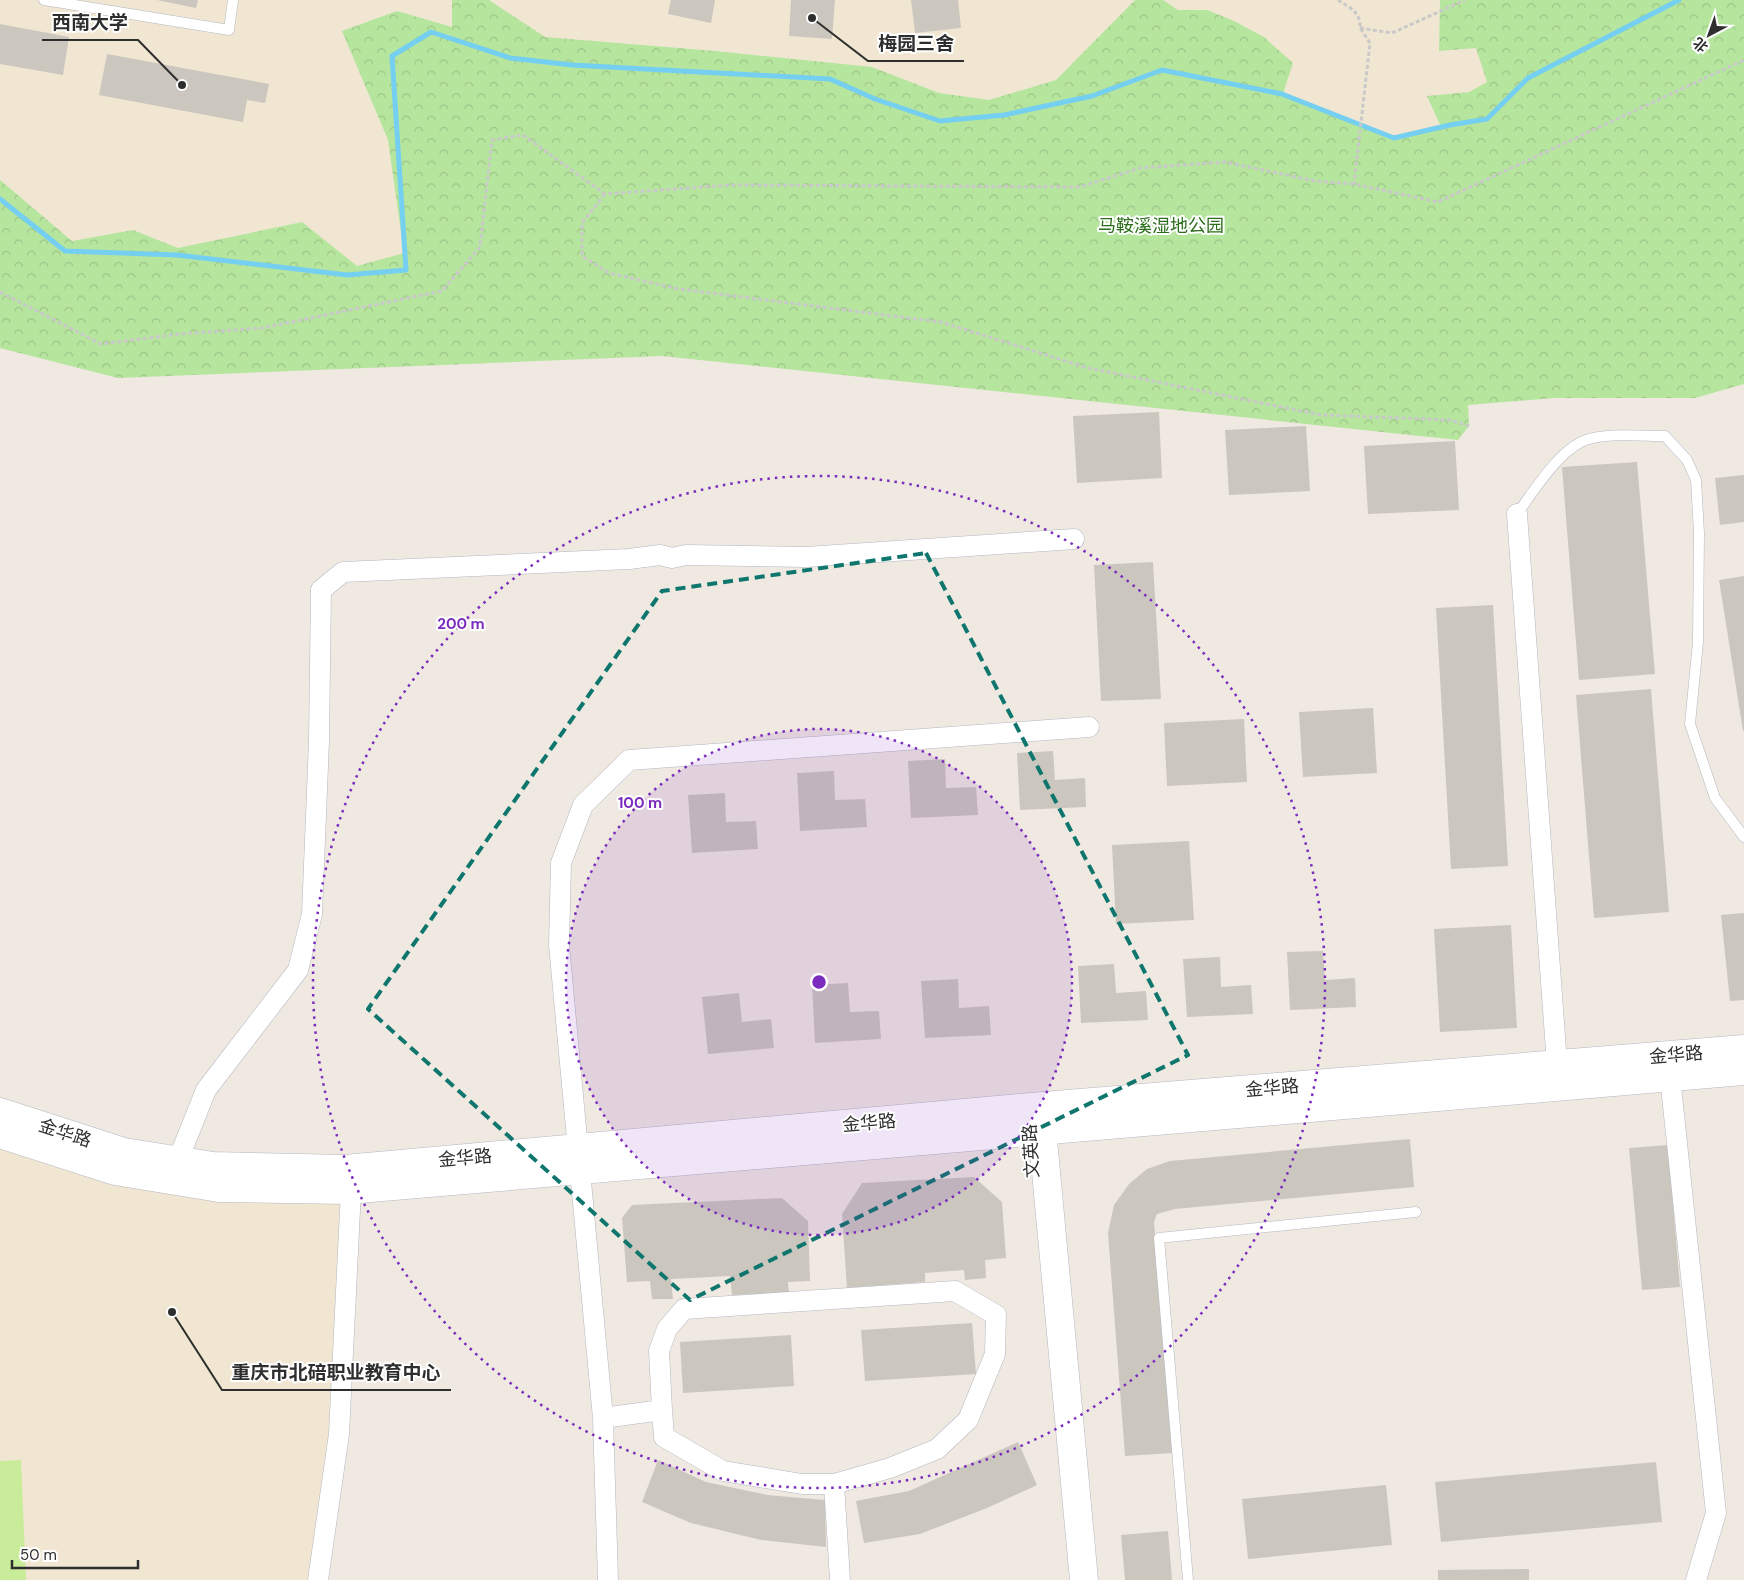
<svg xmlns="http://www.w3.org/2000/svg" width="1744" height="1580" viewBox="0 0 1744 1580" font-family="'DM Sans','Noto Sans SC',sans-serif">
<style>
.education{fill:#f0e6d1}
.forest{fill:url(#forest-crowns)}
.pitch{fill:#c9ec9a}
.lines{fill:none;stroke-linecap:round;stroke-linejoin:round}
.stream{stroke:#75cff0;stroke-width:5}
.building{fill:#cbc7bf}
.lane-casing{stroke:#b4b7c1;stroke-width:11}
.street-casing{stroke:#b4b7c1;stroke-width:21}
.secondary-casing{stroke:#b4b7c1;stroke-width:29}
.path{stroke:#c9c9c9;stroke-width:3;stroke-dasharray:4 2.5;stroke-linecap:butt}
.lane{stroke:#fff;stroke-width:10}
.street{stroke:#fff;stroke-width:20}
.secondary{stroke:#fff;stroke-width:28}
.marked{fill:none;stroke:#0f766e;stroke-width:4;stroke-dasharray:10 6;stroke-linejoin:round}
.ring{fill:none;stroke:#7b2cbf;stroke-width:2.5;stroke-dasharray:2.5 5}
.labels{text-anchor:middle;dominant-baseline:central;stroke-width:4;stroke-linejoin:round;paint-order:stroke}
.park-label{font-size:18px;fill:#2c6e1b;stroke:#fff}
.street-label{font-size:18px;fill:#2e2e2e;stroke:#fff}
.centre{fill:#7b2cbf;stroke:#fff;stroke-width:2.5}
.ring-label{font-size:15px;text-anchor:middle;font-weight:bold;fill:#7b2cbf;stroke:#fff;stroke-width:4;stroke-linejoin:round;paint-order:stroke}
.leader{fill:none;stroke:#2e2e2e;stroke-width:2}
.callout-dot{fill:#2e2e2e;stroke:#fff;stroke-width:2}
.callout-label{font-size:19px;text-anchor:middle;font-weight:bold;fill:#2e2e2e;stroke:#fff;stroke-width:4;stroke-linejoin:round;paint-order:stroke}
</style>
<defs>
<pattern id="forest-crowns" width="20" height="18" patternUnits="userSpaceOnUse" patternTransform="scale(1.25)"><rect width="20" height="18" fill="#b6e59e"/><path d="M2 6a3 3 0 1 1 6 0M12 15a3 3 0 1 1 6 0" fill="none" stroke="#9dc588"/></pattern>
</defs>
<rect width="100%" height="100%" fill="#efe9e1"/>
<path class="education" d="M 0,0 L 452,0 L 453,27 L 397,11 L 342,31 L 388,140 L 405,253 L 357,266 L 301,222 L 178,248 L 133,230 L 72,241 L 0,180 Z
M 489,0 L 1135,0 L 1056,80 L 989,100 L 939,93 L 872,67 L 715,51 L 545,37 Z
M 1163,0 L 1440,0 L 1439,51 L 1476,48 L 1487,82 L 1469,92 L 1427,96 L 1441,127 L 1394,138 L 1282,94 L 1264,37 L 1234,21 L 1207,10 L 1178,10 Z
M 0,1134 L 347,1190 L 318,1580 L 0,1580 Z"/>
<path class="forest" d="M 452,0 L 489,0 L 545,37 L 715,51 L 872,67 L 939,93 L 989,100 L 1056,80 L 1135,0 L 1163,0 L 1178,10 L 1207,10 L 1234,21 L 1264,37 L 1293,63 L 1283,94 L 1394,138 L 1441,127 L 1427,96 L 1469,92 L 1487,82 L 1476,48 L 1439,51 L 1440,0 L 1744,0 L 1744,384 L 1695,398 L 1554,398 L 1468,405 L 1469,426 L 1458,440 L 662,356 L 118,378 L 0,348 L 0,180 L 72,241 L 133,230 L 178,248 L 302,222 L 357,266 L 404,253 L 388,140 L 342,31 L 397,11 L 452,27 Z"/>
<path class="pitch" d="M 21,1460 L 26,1580 L 0,1580 L 0,1461 Z"/>
<g class="lines">
<path class="stream" d="M 0,199 L 65,251 L 177,255 L 347,275 L 406,270 L 392,56 L 431,32 L 510,58 L 572,65 L 830,79 L 875,99 L 940,121 L 1004,115 L 1092,96 L 1162,70 L 1282,94 L 1394,138 L 1450,125 L 1487,119 L 1528,78 L 1679,0"/>
</g>
<path class="building" d="M 157,0 L 198,0 L 196,8 Z
M 671,0 L 715,0 L 711,23 L 668,14 Z
M 791,0 L 835,0 L 832,39 L 789,36 Z
M 911,0 L 958,0 L 961,28 L 915,33 Z
M 0,24 L 69,37 L 63,75 L 0,64 Z
M 107,54 L 269,84 L 265,103 L 247,100 L 243,122 L 99,95 Z
M 1159,412 L 1162,478 L 1077,483 L 1073,416 Z
M 1306,426 L 1310,491 L 1229,495 L 1225,430 Z
M 1455,441 L 1459,510 L 1368,514 L 1364,446 Z
M 1637,462 L 1655,674 L 1579,680 L 1562,467 Z
M 1744,475 L 1744,522 L 1720,525 L 1715,478 Z
M 1153,562 L 1161,699 L 1101,701 L 1094,565 Z
M 1744,576 L 1744,731 L 1743,731 L 1719,580 Z
M 1493,605 L 1508,866 L 1451,869 L 1436,608 Z
M 1651,689 L 1669,912 L 1594,918 L 1576,695 Z
M 1373,708 L 1377,773 L 1303,777 L 1299,712 Z
M 1244,719 L 1247,782 L 1167,786 L 1164,723 Z
M 1053,751 L 1055,780 L 1085,778 L 1086,807 L 1020,810 L 1017,753 Z
M 945,759 L 946,788 L 976,787 L 978,815 L 911,818 L 908,761 Z
M 834,771 L 835,800 L 865,799 L 867,827 L 800,831 L 797,773 Z
M 725,793 L 726,822 L 756,821 L 758,849 L 692,853 L 688,795 Z
M 1189,841 L 1194,920 L 1116,924 L 1112,845 Z
M 1744,913 L 1744,1000 L 1730,1001 L 1721,915 Z
M 1511,925 L 1517,1028 L 1440,1032 L 1434,929 Z
M 1323,951 L 1325,980 L 1355,978 L 1356,1007 L 1290,1010 L 1287,952 Z
M 1220,957 L 1221,987 L 1251,985 L 1253,1014 L 1187,1017 L 1183,959 Z
M 1114,964 L 1116,993 L 1146,991 L 1148,1020 L 1081,1023 L 1078,966 Z
M 958,979 L 959,1008 L 989,1006 L 991,1035 L 925,1038 L 921,981 Z
M 848,983 L 850,1012 L 879,1011 L 881,1039 L 815,1043 L 812,985 Z
M 739,993 L 742,1022 L 771,1019 L 774,1048 L 708,1054 L 702,997 Z
M 1410,1139 L 1414,1187 L 1175,1209 L 1157,1214 L 1154,1222 L 1172,1453 L 1125,1456 L 1108,1233 L 1114,1205 L 1129,1184 L 1147,1169 L 1170,1161 Z
M 1668,1145 L 1680,1287 L 1642,1290 L 1629,1148 Z
M 974,1177 L 1002,1202 L 1006,1258 L 985,1260 L 986,1278 L 965,1280 L 964,1270 L 925,1273 L 925,1282 L 847,1288 L 842,1214 L 862,1183 Z
M 782,1198 L 808,1221 L 810,1281 L 788,1282 L 789,1293 L 732,1295 L 730,1276 L 671,1279 L 673,1299 L 652,1299 L 650,1281 L 627,1282 L 622,1218 L 632,1205 Z
M 972,1323 L 976,1374 L 865,1381 L 861,1330 Z
M 791,1335 L 794,1386 L 683,1393 L 680,1342 Z
M 1018,1442 L 1037,1485 L 987,1508 L 920,1534 L 864,1543 L 856,1501 L 909,1491 Z
M 658,1460 L 706,1482 L 767,1495 L 825,1500 L 826,1547 L 761,1540 L 691,1523 L 642,1502 Z
M 1656,1462 L 1662,1522 L 1441,1542 L 1435,1482 Z
M 1386,1485 L 1392,1545 L 1248,1559 L 1242,1499 Z
M 1168,1531 L 1172,1580 L 1125,1580 L 1121,1535 Z
M 1529,1569 L 1529,1580 L 1438,1580 L 1438,1570 Z"/>
<g class="lines">
<defs>
<path id="lane" d="M 44,0 L 229,30 L 233,0
M 1517,514 C 1533,492 1557,454 1581,442 C 1603,432 1640,436 1665,436 L 1687,460 L 1696,480 L 1699,533 L 1698,642 L 1690,724 L 1715,798 L 1744,837
M 1188,1580 L 1159,1238 L 1416,1212"/>
<path id="street" d="M 1517,514 L 1558,1078
M 1670,1077 L 1716,1513 L 1696,1580
M 178,1160 L 206,1090 L 298,970 L 312,914 L 319,741 L 321,590 L 343,572 L 629,559 L 660,555 L 672,558 L 686,555 L 806,557 L 1074,539
M 603,1418 L 662,1410 L 664,1437 L 723,1471 L 802,1484 L 834,1484 L 890,1468 L 937,1449 L 968,1420 L 995,1354 L 996,1315 L 955,1291 L 684,1309 L 667,1329 L 659,1351 L 662,1410
M 834,1484 L 840,1580
M 318,1580 L 339,1434 L 351,1190
M 608,1580 L 603,1418 L 559,945 L 561,863 L 583,805 L 629,760 L 1089,727"/>
<path id="secondary" d="M 0,1112 L 124,1152 L 213,1166 L 345,1169 L 1031,1107 L 1744,1049
M 1034,1113 L 1042,1129 L 1084,1580
M 0,1134 L 115,1171 L 219,1188 L 347,1190 L 1744,1071"/>
</defs>
<use href="#lane" class="lane-casing"/>
<use href="#street" class="street-casing"/>
<use href="#secondary" class="secondary-casing"/>
<path class="path" d="M 1338,0 C 1350,8 1361,12 1360,28 L 1370,43 L 1354,184
M 1360,28 L 1392,33 L 1465,0
M 605,194 L 582,223 L 582,256 L 609,273 L 679,289 L 941,322 L 1088,368 L 1321,415 L 1450,420 L 1469,426
M 0,292 L 101,344 L 180,334 L 262,328 L 442,291 L 480,247 L 492,140 L 523,135 L 605,194 L 731,185 L 1080,187 L 1140,168 L 1225,162 L 1315,181 L 1354,184 L 1438,202 L 1744,60"/>
<use href="#lane" class="lane"/>
<use href="#street" class="street"/>
<use href="#secondary" class="secondary"/>
</g>
<path class="marked" d="M 926,553 L 1188,1055 L 690,1300 L 368,1009 L 662,591 Z"/>
<circle cx="819" cy="982" r="253" fill="#7b2cbf" fill-opacity=".12"/>
<g class="ring">
<circle cx="819" cy="982" r="253"/>
<circle cx="819" cy="982" r="506"/>
</g>
<g class="labels">
<g class="park-label">
<text x="1161" y="226">马鞍溪湿地公园</text>
</g>
<g class="street-label">
<text transform="translate(1676 1055) rotate(-5)">金华路</text>
<text transform="translate(1272 1088) rotate(-5)">金华路</text>
<text transform="translate(869 1123) rotate(-5)">金华路</text>
<text transform="translate(65 1133) rotate(18)">金华路</text>
<text transform="translate(1031 1151) rotate(-93)">文英路</text>
<text transform="translate(465 1158) rotate(-5)">金华路</text>
</g>
</g>
<circle cx="819" cy="982" r="8" class="centre"/>
<g class="ring-label">
<text x="461" y="629">200 m</text>
<text x="640" y="808">100 m</text>
</g>
<path class="leader" d="M182 85L138 40H42M812 18L868 61H964M172 1312L222 1390H451"/>
<g class="callout-dot">
<circle cx="182" cy="85" r="5"/>
<circle cx="812" cy="18" r="5"/>
<circle cx="172" cy="1312" r="5"/>
</g>
<g class="callout-label">
<text x="90" y="29">西南大学</text>
<text x="916" y="50">梅园三舍</text>
<text x="336" y="1379">重庆市北碚职业教育中心</text>
</g>
<g transform="translate(1709 35) rotate(221)" stroke="#ffffff" stroke-width="4" paint-order="stroke">
<path d="M0-4L9 19L0 12L-9 19Z" fill="#2e2e2e"/>
<text y="-8" font-size="14" font-weight="bold" text-anchor="middle" fill="#2e2e2e">北</text>
</g>
<path d="M12 1560v8h126v-8" fill="none" stroke="#2e2e2e" stroke-width="2.5"/>
<text x="20" y="1560" font-size="15" fill="#2e2e2e" stroke="#ffffff" stroke-width="4" paint-order="stroke">50 m</text>
</svg>
